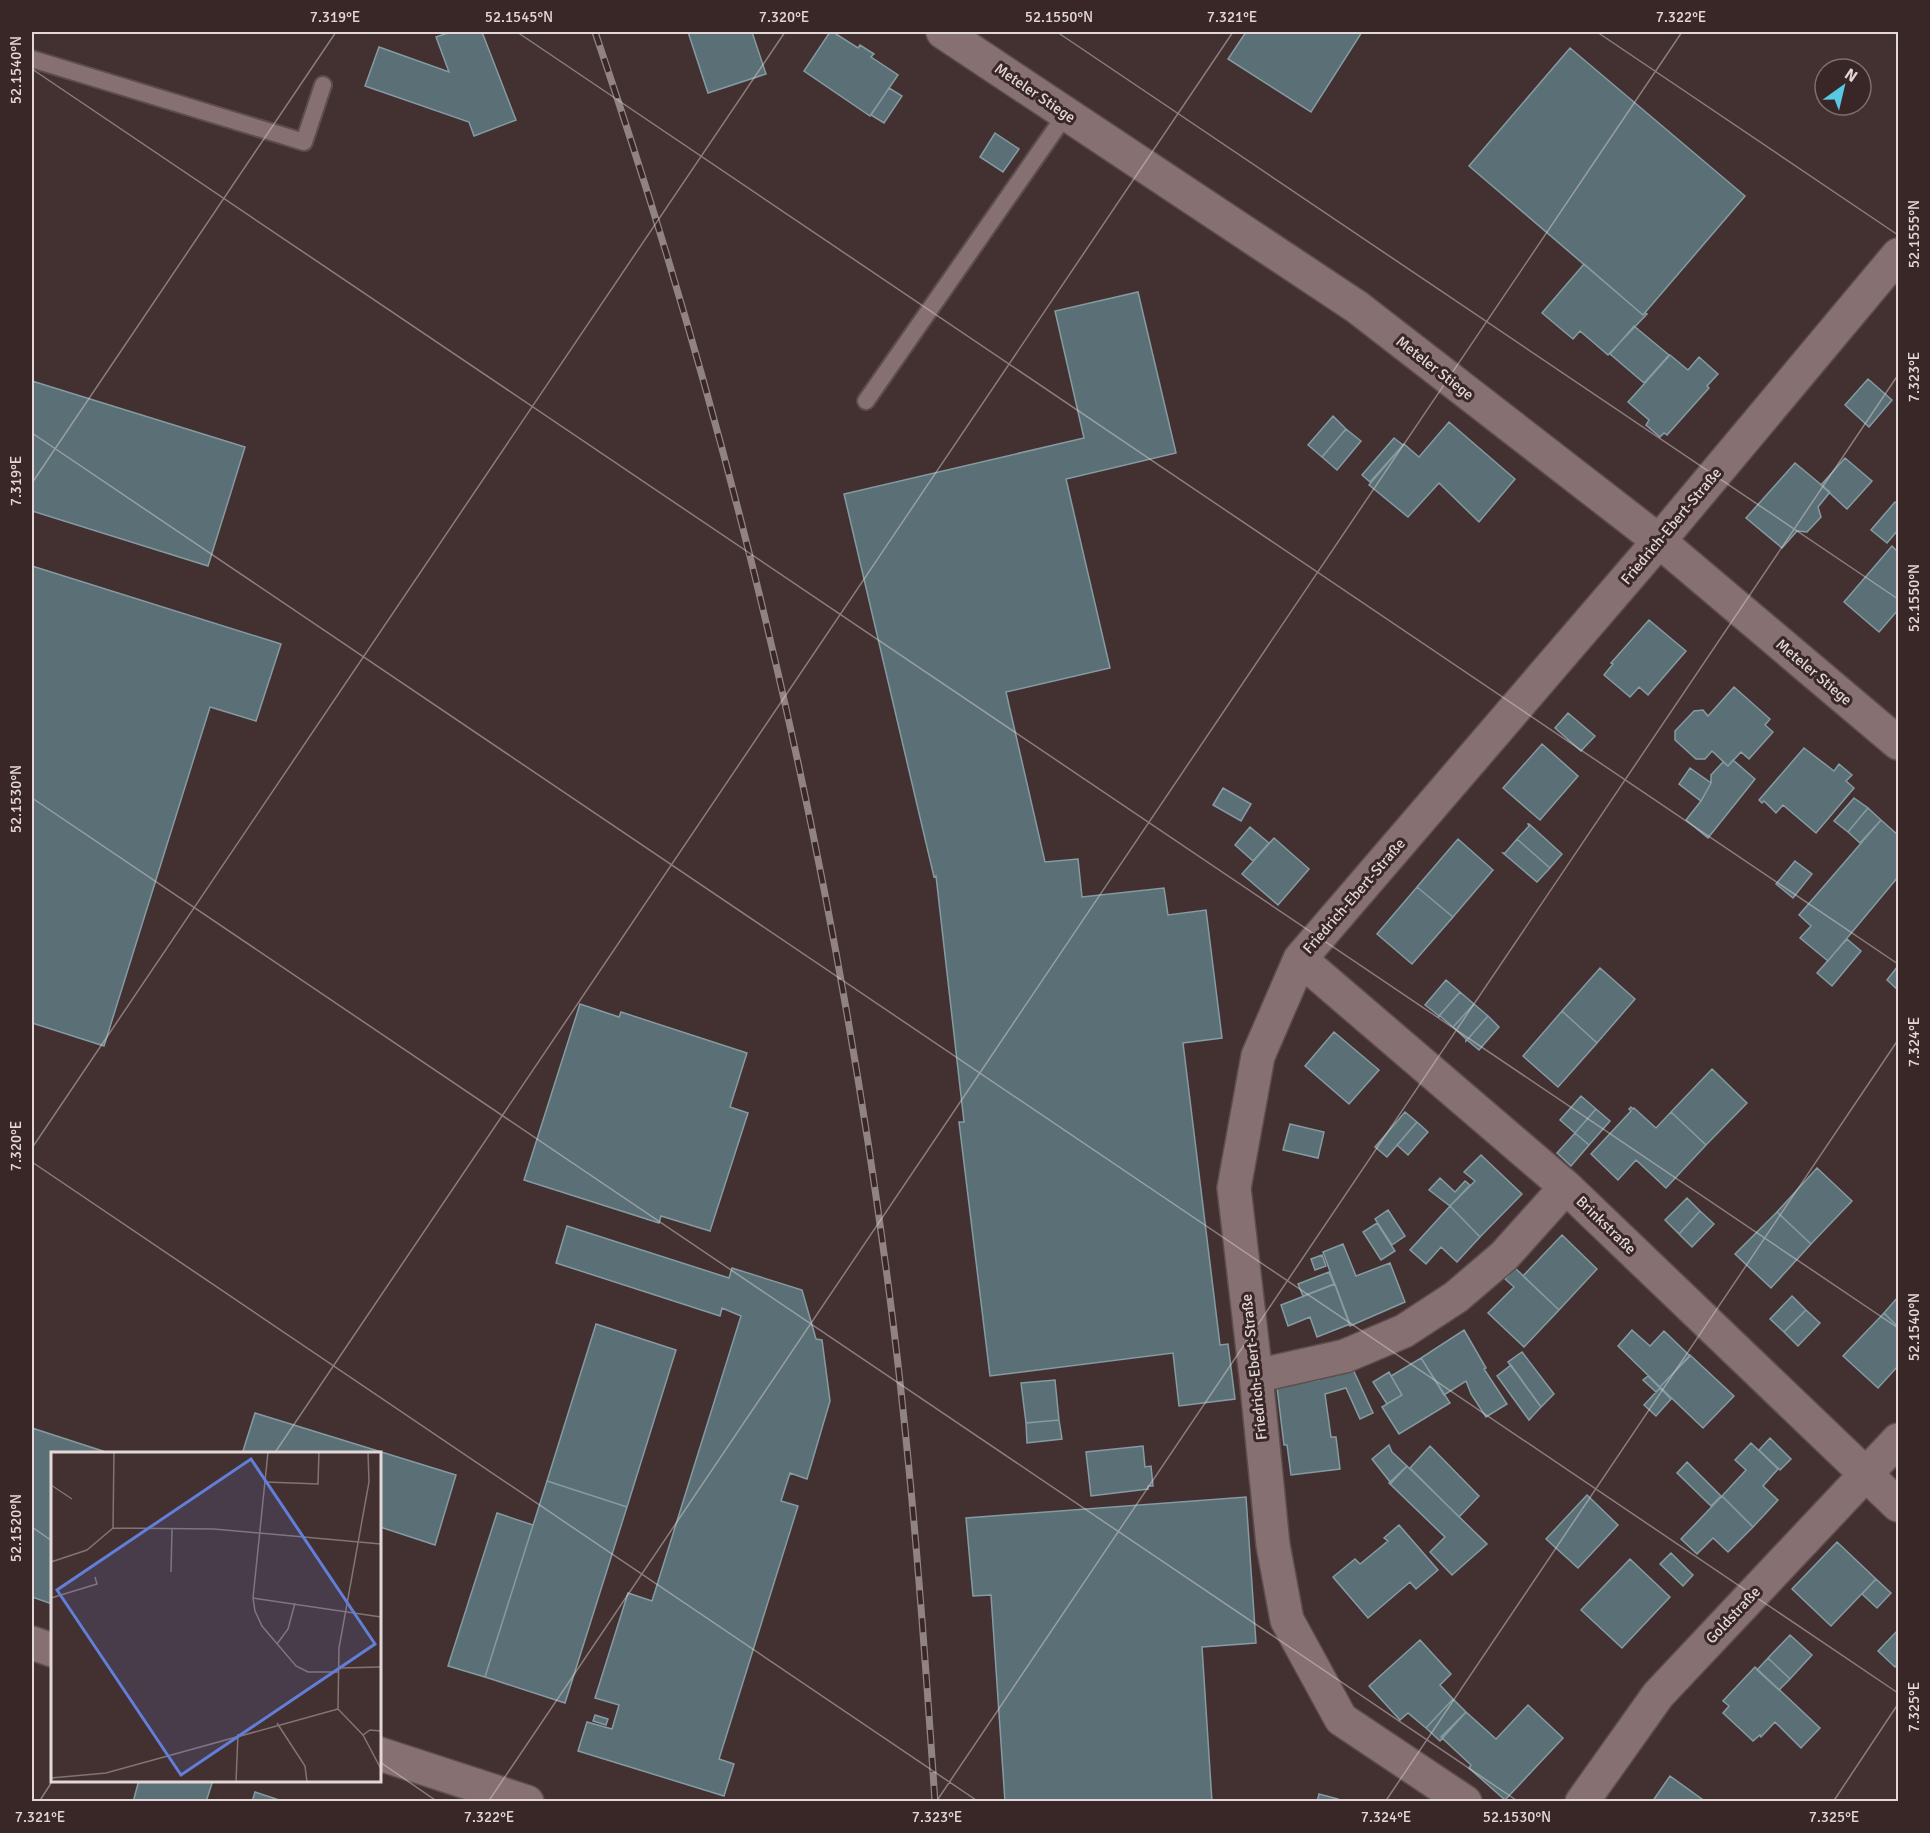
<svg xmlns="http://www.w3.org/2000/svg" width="1930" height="1833" viewBox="0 0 1930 1833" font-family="Signika,sans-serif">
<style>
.building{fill:#5a7076;stroke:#859ba1;stroke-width:1.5}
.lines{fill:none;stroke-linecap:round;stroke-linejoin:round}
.service-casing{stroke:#5d4d4e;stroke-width:20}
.minor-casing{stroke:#5d4d4e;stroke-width:36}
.service{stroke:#867071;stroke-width:16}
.minor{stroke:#867071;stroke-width:33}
.rail-casing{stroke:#928383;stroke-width:7}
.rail{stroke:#392728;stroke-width:4.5;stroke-dasharray:14;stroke-linecap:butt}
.ticks{fill:none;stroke:#e3d7d7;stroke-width:1.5;stroke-opacity:0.45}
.labels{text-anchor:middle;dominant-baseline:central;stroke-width:6;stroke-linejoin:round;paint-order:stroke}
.street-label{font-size:15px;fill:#e3d7d7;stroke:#392728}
.inset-road{fill:none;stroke:#837374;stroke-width:1.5}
.view{fill:#627ed8;fill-opacity:0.15;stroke:#627ed8;stroke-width:3}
.inset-edge{fill:none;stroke:#e3d7d7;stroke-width:3}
.neatline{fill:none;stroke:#e3d7d7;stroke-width:2}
.ticks-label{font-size:15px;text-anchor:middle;fill:#e3d7d7}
</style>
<rect width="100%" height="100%" fill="#433132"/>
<path class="building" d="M 451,32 L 482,32 L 516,120 L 474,136 L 469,122 L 365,86 L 379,47 L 449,72 L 436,37 Z
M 688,32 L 752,32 L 766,74 L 708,93 Z
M 830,32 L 833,32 L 858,48 L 860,45 L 874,54 L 871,57 L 898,75 L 870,116 L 804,71 Z
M 1246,32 L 1362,32 L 1311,112 L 1228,59 Z
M 1570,48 L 1745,196 L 1643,315 L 1469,166 Z
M 889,88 L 902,96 L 884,123 L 871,115 Z
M 995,133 L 1019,149 L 1003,172 L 980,157 Z
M 1584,264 L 1643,315 L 1645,313 L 1647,314 L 1608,355 L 1580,331 L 1573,339 L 1542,313 Z
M 1138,292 L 1176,453 L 1066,479 L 1110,668 L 1006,692 L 1045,862 L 1078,859 L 1082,897 L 1164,888 L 1168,915 L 1206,910 L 1222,1038 L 1183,1043 L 1220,1345 L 1228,1344 L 1235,1399 L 1179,1406 L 1173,1353 L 990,1376 L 959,1122 L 964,1122 L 936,876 L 934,877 L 844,494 L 1084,438 L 1055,311 Z
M 1634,326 L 1669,355 L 1644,383 L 1610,354 Z
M 1670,355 L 1688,370 L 1699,357 L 1718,374 L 1707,386 L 1709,388 L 1667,435 L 1664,433 L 1660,437 L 1646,425 L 1649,420 L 1628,402 Z
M 1868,379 L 1892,400 L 1869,427 L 1845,405 Z
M 32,381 L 245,447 L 208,566 L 32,511 Z
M 1333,416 L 1346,429 L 1322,457 L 1308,445 Z
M 1449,422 L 1515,479 L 1479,522 L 1439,483 L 1408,517 L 1369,485 L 1404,444 L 1419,457 Z
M 1346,429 L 1361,441 L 1337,470 L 1322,457 Z
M 1394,438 L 1403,445 L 1370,482 L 1362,475 Z
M 1845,458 L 1872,481 L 1847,509 L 1821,485 Z
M 1795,463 L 1830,492 L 1818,507 L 1821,517 L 1807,532 L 1797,531 L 1782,548 L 1746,518 Z
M 1895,502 L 1898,504 L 1898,530 L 1887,543 L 1871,530 Z
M 1892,546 L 1898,552 L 1898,610 L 1879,632 L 1844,602 Z
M 32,566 L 281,644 L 256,721 L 210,707 L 104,1046 L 32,1023 Z
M 1649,620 L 1686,651 L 1648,695 L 1639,687 L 1630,697 L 1604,675 L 1613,664 L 1611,663 Z
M 1734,687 L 1770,719 L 1765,725 L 1773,732 L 1749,759 L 1741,752 L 1728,766 L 1712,751 L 1705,759 L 1696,759 L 1675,740 L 1675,731 L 1694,711 L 1703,710 L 1708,716 Z
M 1568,713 L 1595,736 L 1581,751 L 1555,728 Z
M 1542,744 L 1578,776 L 1540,820 L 1503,788 Z
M 1804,748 L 1834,771 L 1839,764 L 1852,775 L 1846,781 L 1854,788 L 1816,833 L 1783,805 L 1776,813 L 1764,801 L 1762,803 L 1759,800 Z
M 1733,760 L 1755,779 L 1708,838 L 1686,820 L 1701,801 L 1711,783 L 1711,775 L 1723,762 L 1728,766 Z
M 1690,768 L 1711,783 L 1701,801 L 1679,784 Z
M 1223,788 L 1251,804 L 1241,821 L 1213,805 Z
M 1854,798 L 1868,808 L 1848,832 L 1834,821 Z
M 1868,808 L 1881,820 L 1860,843 L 1848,832 Z
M 1881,820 L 1898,835 L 1898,877 L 1828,961 L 1800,938 L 1811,926 L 1799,915 Z
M 1528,824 L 1529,824 L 1562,854 L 1550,868 L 1517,839 L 1529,826 Z
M 1250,827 L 1269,843 L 1253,861 L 1235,845 Z
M 1274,838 L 1309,869 L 1278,905 L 1242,874 Z
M 1458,839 L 1493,870 L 1453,917 L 1417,887 Z
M 1517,839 L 1550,868 L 1537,882 L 1503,853 L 1505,853 Z
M 1795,861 L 1812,874 L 1793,898 L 1776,884 Z
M 1417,887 L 1453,917 L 1412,964 L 1377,934 Z
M 1847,939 L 1861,951 L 1832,986 L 1817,973 Z
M 1898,966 L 1898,990 L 1887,980 Z
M 1600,968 L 1635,999 L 1597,1043 L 1562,1011 Z
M 1446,980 L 1460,992 L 1439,1016 L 1425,1005 Z
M 1460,992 L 1474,1004 L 1453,1027 L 1440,1016 L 1438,1017 Z
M 580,1004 L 619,1017 L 621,1012 L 747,1053 L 730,1107 L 748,1113 L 710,1231 L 661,1216 L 659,1223 L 524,1180 Z
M 1474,1004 L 1488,1016 L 1466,1041 L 1466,1039 L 1453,1027 Z
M 1562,1011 L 1597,1043 L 1558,1087 L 1523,1056 Z
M 1488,1016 L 1499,1027 L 1479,1050 L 1467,1040 Z
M 1334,1032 L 1379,1070 L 1349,1104 L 1305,1066 Z
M 1712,1069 L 1747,1103 L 1706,1145 L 1671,1112 Z
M 1581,1096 L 1596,1109 L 1575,1133 L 1560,1120 Z
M 1631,1107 L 1633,1109 L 1634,1108 L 1656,1128 L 1671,1112 L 1706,1145 L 1666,1188 L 1636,1160 L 1618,1180 L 1591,1154 L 1631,1111 L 1629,1109 Z
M 1596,1109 L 1610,1121 L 1589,1145 L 1575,1133 Z
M 1405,1112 L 1417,1122 L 1387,1157 L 1375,1147 Z
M 1417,1122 L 1428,1132 L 1408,1155 L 1397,1145 Z
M 1290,1124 L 1324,1132 L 1318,1158 L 1283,1150 Z
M 1575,1133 L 1589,1145 L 1571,1166 L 1557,1153 Z
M 1481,1155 L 1522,1194 L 1480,1237 L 1450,1206 L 1475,1181 L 1464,1172 Z
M 1817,1168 L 1852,1201 L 1811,1244 L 1777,1212 Z
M 1440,1178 L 1455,1192 L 1465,1181 L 1470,1185 L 1450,1206 L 1429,1190 Z
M 1687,1198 L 1700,1211 L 1679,1234 L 1665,1220 Z
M 1450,1206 L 1480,1237 L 1457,1262 L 1441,1247 L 1426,1264 L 1410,1250 Z
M 1388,1210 L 1405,1236 L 1392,1245 L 1375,1219 Z
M 1700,1211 L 1714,1224 L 1692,1247 L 1679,1234 Z
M 1777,1212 L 1811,1244 L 1771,1288 L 1735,1254 Z
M 1377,1223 L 1395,1251 L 1381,1260 L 1363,1232 Z
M 567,1226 L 729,1278 L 732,1268 L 802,1290 L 816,1339 L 822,1340 L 830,1401 L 807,1479 L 790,1473 L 781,1501 L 798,1506 L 719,1759 L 734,1764 L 724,1796 L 578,1751 L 587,1722 L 612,1729 L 619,1705 L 595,1698 L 628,1593 L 652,1601 L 741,1316 L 722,1308 L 720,1316 L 556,1263 Z
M 1562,1235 L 1597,1269 L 1559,1310 L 1523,1276 Z
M 1343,1244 L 1356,1276 L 1390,1263 L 1405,1302 L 1350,1326 L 1323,1252 Z
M 1322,1255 L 1326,1266 L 1315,1270 L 1311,1259 Z
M 1515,1268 L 1559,1310 L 1524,1347 L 1488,1313 L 1514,1287 L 1505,1279 Z
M 1329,1272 L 1334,1284 L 1303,1296 L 1298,1284 Z
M 1335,1284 L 1350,1324 L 1317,1337 L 1310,1317 L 1288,1326 L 1281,1305 Z
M 1792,1296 L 1806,1310 L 1784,1332 L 1770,1319 Z
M 1898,1297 L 1898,1327 L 1884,1313 Z
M 1806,1310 L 1820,1323 L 1798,1346 L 1784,1332 Z
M 1884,1313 L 1898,1327 L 1898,1366 L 1878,1388 L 1843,1356 Z
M 596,1324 L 676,1350 L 627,1507 L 547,1481 Z
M 1464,1330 L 1486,1368 L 1484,1369 L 1507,1404 L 1486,1417 L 1471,1394 L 1466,1381 L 1444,1395 L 1421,1358 Z
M 1632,1330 L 1650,1346 L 1664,1331 L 1690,1356 L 1660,1387 L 1618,1346 Z
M 1522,1352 L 1554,1394 L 1541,1407 L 1508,1362 Z
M 1690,1355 L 1734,1396 L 1703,1428 L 1660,1387 Z
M 1421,1358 L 1450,1403 L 1399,1434 L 1382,1407 L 1402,1395 L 1391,1376 Z
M 1351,1365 L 1373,1413 L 1360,1419 L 1346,1388 L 1325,1394 L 1331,1437 L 1336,1437 L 1340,1469 L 1291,1475 L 1287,1445 L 1284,1445 L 1277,1387 L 1319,1380 L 1318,1375 Z
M 1511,1365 L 1541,1407 L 1529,1420 L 1497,1376 Z
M 1389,1372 L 1402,1395 L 1387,1404 L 1373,1382 Z
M 1648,1376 L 1660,1388 L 1656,1392 L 1643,1380 Z
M 1055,1380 L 1059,1420 L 1026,1423 L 1021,1383 Z
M 1660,1388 L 1671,1399 L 1656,1416 L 1644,1405 Z
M 255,1413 L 456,1475 L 435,1545 L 380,1527 L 380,1454 L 242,1454 Z
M 1059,1420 L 1062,1439 L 1027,1443 L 1026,1423 Z
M 32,1428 L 112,1454 L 52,1454 L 52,1604 L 32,1597 Z
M 1770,1438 L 1791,1459 L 1780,1470 L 1759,1450 Z
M 1751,1443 L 1778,1469 L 1763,1486 L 1778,1500 L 1753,1527 L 1722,1496 L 1746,1470 L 1735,1460 Z
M 1389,1445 L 1392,1452 L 1407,1466 L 1391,1483 L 1372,1459 Z
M 1143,1446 L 1145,1467 L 1151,1466 L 1153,1486 L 1148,1486 L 1148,1489 L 1091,1496 L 1086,1452 Z
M 1430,1446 L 1479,1496 L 1459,1517 L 1410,1468 Z
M 1687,1462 L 1721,1496 L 1711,1506 L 1677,1473 Z
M 1407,1466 L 1487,1544 L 1452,1575 L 1430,1552 L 1445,1537 L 1389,1483 Z
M 547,1481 L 627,1507 L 565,1703 L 485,1677 Z
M 1587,1495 L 1618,1525 L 1578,1568 L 1546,1539 Z
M 1722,1496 L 1753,1527 L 1728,1552 L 1713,1538 L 1697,1554 L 1681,1539 Z
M 1246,1497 L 1256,1643 L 1202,1647 L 1212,1802 L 1005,1802 L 991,1595 L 973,1596 L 966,1518 Z
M 497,1513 L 533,1525 L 485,1677 L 448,1666 Z
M 1399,1525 L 1438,1570 L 1416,1589 L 1410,1582 L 1368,1618 L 1333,1577 L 1355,1559 L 1360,1564 L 1388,1541 L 1384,1538 Z
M 1837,1542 L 1876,1579 L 1831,1626 L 1792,1589 Z
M 1671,1553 L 1693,1575 L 1683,1586 L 1660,1564 Z
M 1630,1559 L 1670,1597 L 1622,1648 L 1581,1610 Z
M 1876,1579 L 1891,1593 L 1877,1608 L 1862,1594 Z
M 1898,1630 L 1898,1664 L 1895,1667 L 1878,1651 Z
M 1790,1635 L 1812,1655 L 1790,1679 L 1768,1658 Z
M 1420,1640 L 1451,1674 L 1440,1685 L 1453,1699 L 1426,1728 L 1408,1713 L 1400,1720 L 1369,1686 Z
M 1768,1658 L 1790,1679 L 1779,1690 L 1757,1670 Z
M 1755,1667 L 1820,1728 L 1801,1748 L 1775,1722 L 1761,1737 L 1760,1735 L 1753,1741 L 1723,1713 L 1729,1706 L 1723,1701 Z
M 1453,1699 L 1466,1712 L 1440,1741 L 1426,1728 Z
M 1528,1705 L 1563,1738 L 1505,1800 L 1469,1768 L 1471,1765 L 1441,1737 L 1466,1712 L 1496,1739 Z
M 595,1715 L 608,1719 L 606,1725 L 593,1721 Z
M 1670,1776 L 1706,1802 L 1652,1802 Z
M 139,1780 L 213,1780 L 206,1802 L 133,1802 Z
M 255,1792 L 285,1802 L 252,1802 Z
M 1319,1794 L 1338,1799 L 1337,1802 L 1317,1802 Z"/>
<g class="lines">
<defs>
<path id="service" d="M 32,59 L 304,142 L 323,85
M 866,401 L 1066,114"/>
<path id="minor" d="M 943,32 L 1357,307 L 1659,541 L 1898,743
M 1300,959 L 1566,1187 L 1898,1505
M 1256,1376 L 1345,1356 L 1404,1331 L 1456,1297 L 1504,1256 L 1566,1187
M 32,1643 L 52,1650
M 380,1754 L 527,1802
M 1465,1802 L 1341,1719 L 1287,1620 L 1273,1545 L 1256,1376 L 1234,1188 L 1258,1056 L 1300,959 L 1659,541 L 1898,255
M 1582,1802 L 1658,1695 L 1898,1440"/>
</defs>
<use href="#service" class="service-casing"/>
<use href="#minor" class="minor-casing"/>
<use href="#service" class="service"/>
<use href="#minor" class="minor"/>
<defs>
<path id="rail" d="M 595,32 C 732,433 830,847 886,1268 C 910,1445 923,1623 935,1802"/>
</defs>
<use href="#rail" class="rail-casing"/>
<use href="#rail" class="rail"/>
</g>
<path class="ticks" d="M 517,32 L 1898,964M 1057,32 L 1898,599M 1597,32 L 1898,235M 32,69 L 1898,1328M 32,433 L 1898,1693M 32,483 L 336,32M 32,798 L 1519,1802M 32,1148 L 785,32M 32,1162 L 979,1802M 274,1454 L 1233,32M 32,1527 L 52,1541M 380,1762 L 438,1802M 39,1802 L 53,1780M 488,1802 L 1682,32M 936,1802 L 1898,375M 1385,1802 L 1898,1040M 1833,1802 L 1898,1704"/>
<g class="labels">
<g class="street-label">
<text transform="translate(1035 93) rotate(34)">Meteler Stiege</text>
<text transform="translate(1435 368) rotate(38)">Meteler Stiege</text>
<text transform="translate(1671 526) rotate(-50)">Friedrich-Ebert-Straße</text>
<text transform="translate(1814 672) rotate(40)">Meteler Stiege</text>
<text transform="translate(1354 896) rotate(-49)">Friedrich-Ebert-Straße</text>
<text transform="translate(1606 1225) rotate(44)">Brinkstraße</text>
<text transform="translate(1254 1367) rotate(-96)">Friedrich-Ebert-Straße</text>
<text transform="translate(1733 1615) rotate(-47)">Goldstraße</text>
</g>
</g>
<g transform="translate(51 1452)">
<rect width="330" height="330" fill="#433132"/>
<path class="inset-road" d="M 217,0 L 202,146 L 204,159 L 211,174 L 245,214 L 257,220 L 287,220M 215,30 L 267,32 L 268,0M 0,33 L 21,47M 62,76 L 163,77 L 330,92M 62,76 L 63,0M 0,110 L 36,98 L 62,76M 120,120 L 121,77M 0,146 L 46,132 L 44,125M 202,146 L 330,165M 226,192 L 237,177 L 244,151M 287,216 L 330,215M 287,257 L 288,196 L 318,30 L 317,0M 287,257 L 312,283 L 330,317M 226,271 L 254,314 L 256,330M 312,283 L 319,278 L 330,279M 0,326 L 55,321 L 287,257M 185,330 L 187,282"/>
<path class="view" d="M 200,7 L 324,192 L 130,323 L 6,138 Z"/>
<rect width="330" height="330" class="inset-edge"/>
</g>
<rect width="1930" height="1833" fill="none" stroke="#392728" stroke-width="66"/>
<g transform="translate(1843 87) rotate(34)"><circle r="28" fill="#392728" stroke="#7d6d6e" stroke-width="1.5"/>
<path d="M0-4.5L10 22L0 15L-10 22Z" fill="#57c9e2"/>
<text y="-9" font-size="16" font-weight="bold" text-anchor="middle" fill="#e3d7d7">N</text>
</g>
<rect x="33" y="33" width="1864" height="1767" class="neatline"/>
<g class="ticks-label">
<text x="335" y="22">7.319°E</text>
<text x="519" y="22">52.1545°N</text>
<text x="784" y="22">7.320°E</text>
<text x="1059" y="22">52.1550°N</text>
<text x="1232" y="22">7.321°E</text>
<text x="1681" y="22">7.322°E</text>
<text transform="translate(16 70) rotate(-90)" y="5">52.1540°N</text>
<text transform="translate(1914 234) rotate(-90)" y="5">52.1555°N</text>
<text transform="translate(1914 377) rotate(-90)" y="5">7.323°E</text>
<text transform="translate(16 481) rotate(-90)" y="5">7.319°E</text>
<text transform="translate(1914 598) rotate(-90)" y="5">52.1550°N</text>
<text transform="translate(16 799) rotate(-90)" y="5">52.1530°N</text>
<text transform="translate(1914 1042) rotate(-90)" y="5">7.324°E</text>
<text transform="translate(16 1146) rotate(-90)" y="5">7.320°E</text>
<text transform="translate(1914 1327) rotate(-90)" y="5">52.1540°N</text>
<text transform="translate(16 1528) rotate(-90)" y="5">52.1520°N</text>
<text transform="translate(1914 1707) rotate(-90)" y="5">7.325°E</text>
<text x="40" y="1822">7.321°E</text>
<text x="489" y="1822">7.322°E</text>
<text x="937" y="1822">7.323°E</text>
<text x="1386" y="1822">7.324°E</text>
<text x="1517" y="1822">52.1530°N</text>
<text x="1834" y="1822">7.325°E</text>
</g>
</svg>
